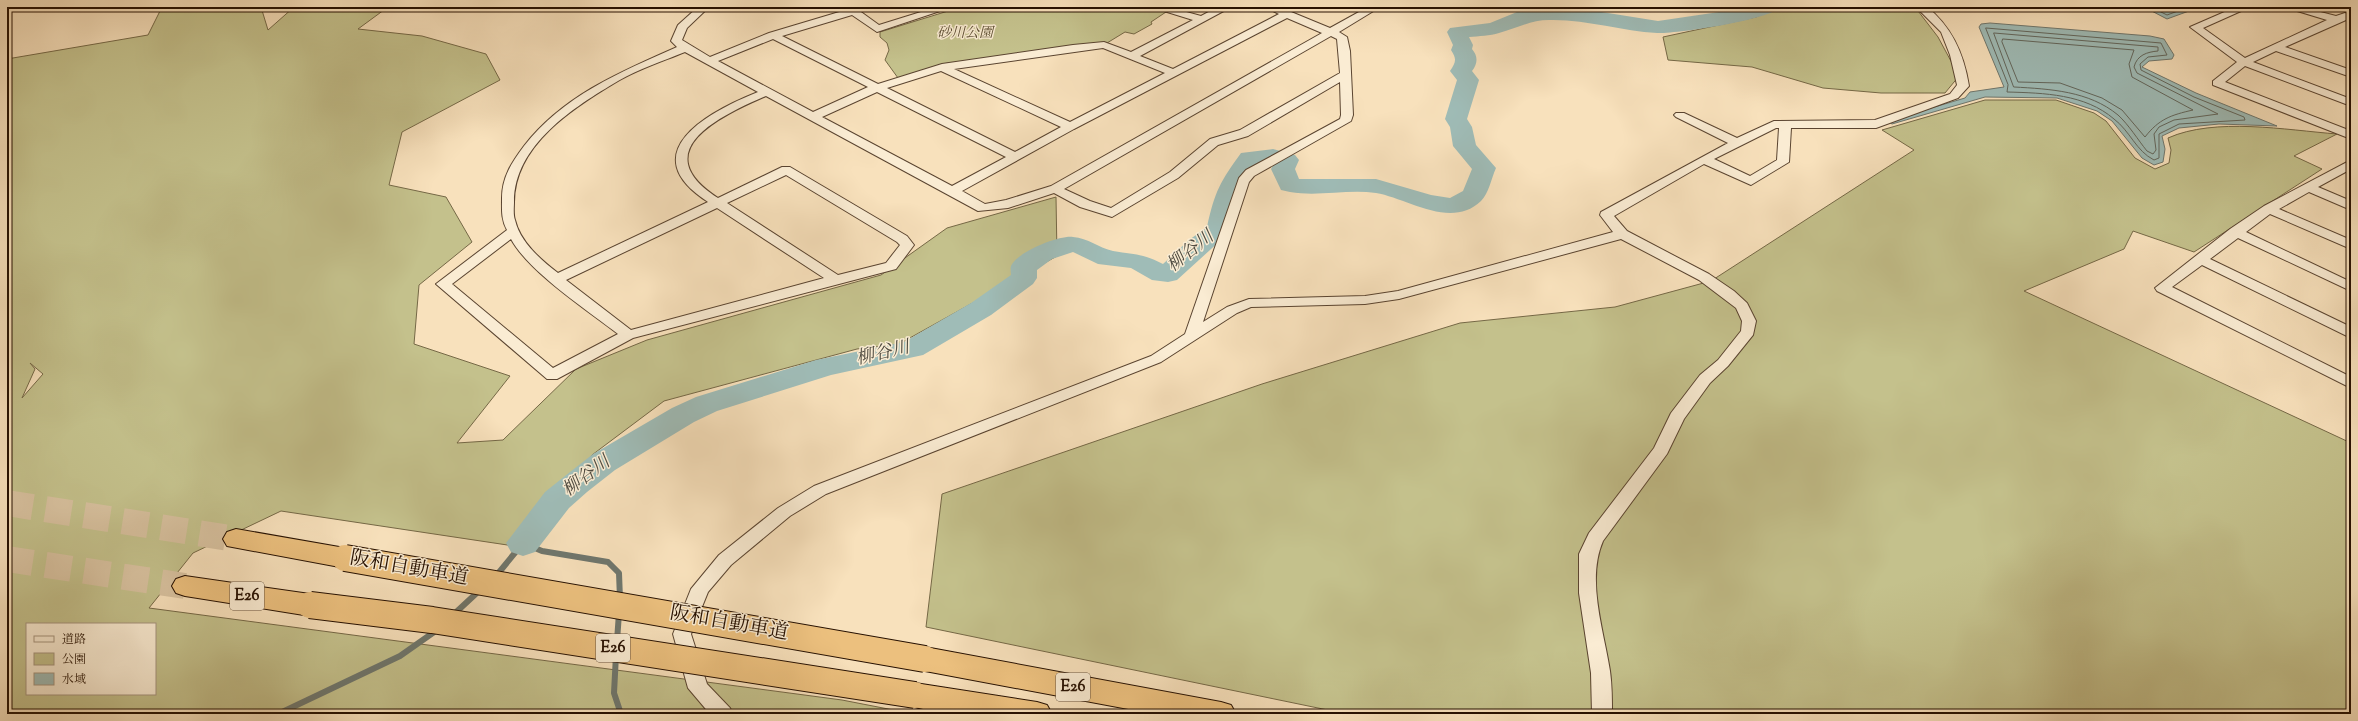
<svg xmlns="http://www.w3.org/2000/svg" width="2358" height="721" viewBox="0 0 2358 721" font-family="'Sorts Mill Goudy','Noto Serif JP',serif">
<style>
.green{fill:#c4c18c;stroke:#756846;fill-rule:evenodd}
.water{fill:#9fbcb7;stroke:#6f776e}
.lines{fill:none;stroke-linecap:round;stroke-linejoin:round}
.shore{stroke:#62665c;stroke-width:1}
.stream{stroke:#6f776e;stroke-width:6}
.river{fill:#9fbcb7;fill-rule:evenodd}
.highway-tunnel{stroke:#d8c2a0;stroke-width:26;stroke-dasharray:26 13;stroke-linecap:butt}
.street-casing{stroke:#5a4430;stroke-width:2}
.highway-casing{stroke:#261001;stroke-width:2}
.street{fill:#faecd3;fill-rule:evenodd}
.highway{fill:#ecc07e;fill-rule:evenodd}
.highway-bridge-casing{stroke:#261001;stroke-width:28;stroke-linecap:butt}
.highway-bridge{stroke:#ecc07e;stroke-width:26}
.labels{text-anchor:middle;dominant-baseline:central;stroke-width:3;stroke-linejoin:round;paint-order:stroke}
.far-park-label{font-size:14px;font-style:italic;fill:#5d4e32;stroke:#faecd3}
.shield{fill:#faecd3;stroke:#665240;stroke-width:1}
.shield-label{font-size:16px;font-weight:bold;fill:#261001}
.water-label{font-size:18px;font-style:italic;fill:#504c41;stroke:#faecd3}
.near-street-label{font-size:20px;fill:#261001;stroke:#faecd3}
</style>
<rect width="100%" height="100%" fill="#f8e1bc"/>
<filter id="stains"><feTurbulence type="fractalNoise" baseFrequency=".005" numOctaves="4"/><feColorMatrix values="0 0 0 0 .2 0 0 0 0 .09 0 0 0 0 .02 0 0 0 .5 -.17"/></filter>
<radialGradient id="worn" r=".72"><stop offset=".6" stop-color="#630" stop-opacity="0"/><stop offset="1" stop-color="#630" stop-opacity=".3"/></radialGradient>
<path class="green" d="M 162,7 L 261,7 L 268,30 L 294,7 L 388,7 L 358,29 L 422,36 L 486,54 L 500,80 L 402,132 L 389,185 L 446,197 L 472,242 L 419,285 L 414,344 L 510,376 L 457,443 L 503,440 L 576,369 L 647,340 L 881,275 L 947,228 L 1056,197 L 1057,256 L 899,344 L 857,349 L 664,401 L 592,455 L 514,546 L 281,511 L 193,553 L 149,608 L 842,700 L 914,714 L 7,714 L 7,59 L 148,35 ZM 30,363 L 43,374 L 22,398 L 35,369 ZM 27,624 L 155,624 L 155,694 L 27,694 Z
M 961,7 L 1150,7 L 1166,12 L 1151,22 L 1152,24 L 1134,34 L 1125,32 L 1107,43 L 942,64 L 898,78 L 885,60 L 889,50 L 887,43 L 880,37 L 880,32 Z
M 1780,7 L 1915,7 L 1938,37 L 1959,76 L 1945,93 L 1881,93 L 1823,88 L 1752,67 L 1668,60 L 1663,37 L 1756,17 Z
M 1985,100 L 2056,100 L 2094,113 L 2106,121 L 2135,158 L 2155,169 L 2169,163 L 2171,150 L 2168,138 C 2215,117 2286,130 2337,134 L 2294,156 L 2322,169 L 2194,252 L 2133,231 L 2124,249 L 2024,291 L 2351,443 L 2351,714 L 1347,714 L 926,627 L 942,494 L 1262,384 L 1460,323 L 1615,307 L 1711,281 L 1914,150 L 1882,130 Z"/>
<path class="water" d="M 2144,7 L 2200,7 L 2167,19 Z
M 1990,23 L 2150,36 L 2164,39 L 2174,55 L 2172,59 L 2149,61 L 2142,67 L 2196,93 L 2277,126 L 2219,124 L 2179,128 L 2162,136 L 2165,149 L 2163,162 L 2154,165 L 2142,158 L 2112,121 L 2097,111 L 2057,98 L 1985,97 L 1892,124 L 1887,121 L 1965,98 L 1970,92 L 2004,87 L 1979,27 L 1981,24 Z"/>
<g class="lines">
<path class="shore" d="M 2151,7 L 2167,15 L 2189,7
M 1986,28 L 2161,43 L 2167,55 L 2148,57 L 2140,64 L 2141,70 L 2194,97 L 2244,117 L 2245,120 L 2179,124 L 2159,134 L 2159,158 L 2154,160 C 2136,151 2130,131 2114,119 C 2085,94 2044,93 2007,92 L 2008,85 Z
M 1994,33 L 2158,47 L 2158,51 C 2147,52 2137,55 2134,67 L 2137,73 L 2218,114 L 2174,120 L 2159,127 L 2154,134 L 2156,150 L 2153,154 L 2147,151 C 2138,140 2129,125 2118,115 C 2089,91 2050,89 2014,87 Z
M 2003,39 L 2134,50 L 2129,64 L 2132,77 L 2193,110 C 2171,115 2159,119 2145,137 L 2122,110 L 2102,98 L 2060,83 L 2018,82 L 2002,42 Z"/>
<path class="stream" d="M 496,576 L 523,543 L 542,551 L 608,562 L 619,573 L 620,599
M 453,615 L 480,590
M 617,641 L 619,613
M 616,655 L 614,693 L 621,714
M 278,714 L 400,656 L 437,630"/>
<path class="river" d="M 1753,7 L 1780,7 C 1771,20 1675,34 1657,33 C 1621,31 1586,19 1549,20 C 1531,20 1517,28 1499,33 C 1490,36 1479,36 1469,37 L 1473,45 L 1472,49 C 1478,56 1478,63 1472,71 L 1479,80 L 1467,119 L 1472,127 L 1476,145 L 1496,168 C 1491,179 1489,193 1481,201 C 1451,230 1407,198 1376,193 C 1347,189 1318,197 1290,192 L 1281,190 L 1271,169 L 1274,164 L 1256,164 L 1244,182 L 1238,196 L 1232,230 L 1177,280 L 1168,282 L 1152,280 L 1131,268 L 1098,264 L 1073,252 L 1052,259 L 1037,270 L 1037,278 L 1033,284 L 991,315 L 923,355 L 831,375 L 717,411 L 694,422 L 615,470 L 587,492 L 569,508 L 535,552 L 523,556 L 511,552 L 506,543 L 545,492 L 565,476 L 593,454 L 672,408 L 696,397 L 816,360 L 904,342 L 971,303 L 1011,275 C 1011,272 1010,269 1011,266 C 1017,252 1059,235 1073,237 C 1088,238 1099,248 1113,251 C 1135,255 1142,253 1163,264 L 1189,240 L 1207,227 C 1215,191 1220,182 1241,153 L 1273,149 L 1295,155 L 1299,160 L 1295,169 L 1299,179 L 1376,179 L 1431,195 L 1450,198 L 1463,191 L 1472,169 L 1453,146 L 1450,127 L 1445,119 L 1457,80 L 1450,71 C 1456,62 1457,59 1451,50 L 1453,45 L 1447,32 L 1450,28 L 1490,23 L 1517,12 L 1549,8 L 1589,10 L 1658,21 Z"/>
<path class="highway-tunnel" d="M 7,503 L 236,539
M 7,559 L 185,586"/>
<defs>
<path id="street" d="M 698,7 L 709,7 L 687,28 L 682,40 L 710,57 L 769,33 L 856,7 L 872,7 L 861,12 L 879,25 L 937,7 L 952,7 L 877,32 L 852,15 L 782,36 L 878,84 L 942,64 L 1073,45 L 1104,42 L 1131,52 L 1193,20 L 1151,7 L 1168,7 L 1201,16 L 1218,7 L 1231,7 L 1140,56 L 1173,69 L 1279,14 L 1265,7 L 1279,7 L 1330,28 L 1368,7 L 1380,7 L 1339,32 L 1347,37 L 1350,51 L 1353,115 L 1351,121 L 1254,176 L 1249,182 L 1203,322 L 1227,307 L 1249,299 L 1365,296 L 1398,291 L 1613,232 L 1600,215 L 1601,212 L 1728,143 L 1676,117 L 1674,115 L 1676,113 L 1684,113 L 1737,138 L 1774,121 L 1875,120 L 1950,94 L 1957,85 L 1950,55 L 1941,32 L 1916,7 L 1927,7 C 1952,27 1964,54 1969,86 L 1958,98 L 1876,128 L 1791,128 L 1789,162 L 1751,185 L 1704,164 L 1614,216 L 1627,231 L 1709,274 L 1734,291 L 1747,303 L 1756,321 L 1753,335 L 1728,366 L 1710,383 L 1684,419 L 1667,454 L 1603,541 C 1586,580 1604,631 1610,671 C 1612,685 1612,700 1612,714 L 1592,714 L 1591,673 L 1579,593 L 1579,554 L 1589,533 L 1654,448 L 1671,413 L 1700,375 L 1718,360 L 1741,331 L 1742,321 L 1736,308 L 1699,280 L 1621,239 L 1399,299 L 1365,304 L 1251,307 L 1237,313 L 1161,362 L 826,494 L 790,516 L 731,565 L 708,592 L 691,634 L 707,684 L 730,708 L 733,714 L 710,714 L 688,688 L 673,634 L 691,589 L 719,555 L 778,508 L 814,486 L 1151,356 L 1185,334 L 1239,178 L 1246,170 L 1340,119 L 1341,115 L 1340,82 L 1248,136 L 1218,145 L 1178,178 L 1112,217 L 1080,207 L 1054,193 L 1008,208 L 978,211 L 766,96 C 720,116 645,151 718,198 L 782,167 L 790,167 L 907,236 L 914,245 L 896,269 L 633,338 L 557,379 L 547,379 L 436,284 L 507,230 C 501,219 502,210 502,198 C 502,177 512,162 524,146 C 563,96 620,72 677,47 L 671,41 L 678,25 ZM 1287,18 L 1322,33 L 1051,186 L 1006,200 L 985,204 L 962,191 L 1074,129 ZM 1331,36 L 1337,39 L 1340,73 L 1240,130 L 1210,139 L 1170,172 L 1111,208 L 1090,201 L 1064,189 ZM 773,39 L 868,87 L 813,112 L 718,61 ZM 1103,48 L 1165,73 L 1070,122 L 954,69 ZM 685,52 L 758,92 C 708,112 632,153 708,202 L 558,273 C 541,260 520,242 515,220 C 513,215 514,207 514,202 C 514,145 574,107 618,81 C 638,69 663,61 685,52 ZM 941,71 L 1061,127 L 1015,152 L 887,88 ZM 877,92 L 1006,157 L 952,186 L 822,117 ZM 1776,128 L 1779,128 L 1777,160 L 1750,176 L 1714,159 ZM 786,175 L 897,242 L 900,245 L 886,263 L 838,275 L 727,203 ZM 717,208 L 824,278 L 631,330 L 566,280 ZM 511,239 C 529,272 587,310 618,334 L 553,368 L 452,284 Z
M 2236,7 L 2250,7 L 2203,28 L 2245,58 L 2327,20 L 2284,7 L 2301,7 L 2336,16 L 2345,13 L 2351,15 L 2351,21 L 2346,20 L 2285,47 L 2351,70 L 2351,77 L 2276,51 L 2253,62 L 2351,99 L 2351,106 L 2245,66 L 2225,82 L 2351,131 L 2351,139 L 2213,85 L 2213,81 L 2237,62 L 2190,27 Z
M 2351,160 L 2351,169 L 2318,187 L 2351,201 L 2351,210 L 2309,192 L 2279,209 L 2351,240 L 2351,249 L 2270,214 L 2246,232 L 2351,282 L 2351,291 L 2238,238 L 2210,259 L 2351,327 L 2351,338 L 2202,265 L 2172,287 L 2351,377 L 2351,388 L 2157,291 L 2155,288 L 2230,229 L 2264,206 Z"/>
<path id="highway" d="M 236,529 L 345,548 L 354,551 L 358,558 L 354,565 L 345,568 L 227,546 L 223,539 L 227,532 Z
M 185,576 L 310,594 L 320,597 L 323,605 L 320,613 L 310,616 L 185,596 L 176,593 L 172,586 L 176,579 Z
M 925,647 L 1221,702 L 1231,705 L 1236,714 L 1155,714 L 925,671 L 915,667 L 911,659 L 915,651 Z
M 915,683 L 1037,702 L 1047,705 L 1052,714 C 1004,714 951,720 905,704 L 901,695 L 905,686 Z"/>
</defs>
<use href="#street" class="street-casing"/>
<use href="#highway" class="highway-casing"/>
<use href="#street" class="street"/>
<use href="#highway" class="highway"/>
<defs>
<path id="highway-bridge" d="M 345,558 L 925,659
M 310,605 L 432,620 L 915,695"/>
</defs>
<use href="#highway-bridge" class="highway-bridge-casing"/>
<use href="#highway-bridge" class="highway-bridge"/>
</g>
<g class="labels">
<g class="far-park-label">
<text x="965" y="34">砂川公園</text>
</g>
<g class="shield">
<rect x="230" y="582" width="34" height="28" rx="3"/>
<rect x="596" y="634" width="34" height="28" rx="3"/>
<rect x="1056" y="673" width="34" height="28" rx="3"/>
</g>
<g class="shield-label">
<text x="247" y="596">E26</text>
<text x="613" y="648">E26</text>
<text x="1073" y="687">E26</text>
</g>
<g class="water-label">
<text transform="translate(1191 252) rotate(-39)">柳谷川</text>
<text transform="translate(883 354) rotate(-13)">柳谷川</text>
<text transform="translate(587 477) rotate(-37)">柳谷川</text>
</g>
<g class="near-street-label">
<text transform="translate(409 569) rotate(10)">阪和自動車道</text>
<text transform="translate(729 624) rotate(10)">阪和自動車道</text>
</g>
</g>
<rect width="2358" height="721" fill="none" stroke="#f8e1bc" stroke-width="24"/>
<rect x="8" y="8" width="2342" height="705" fill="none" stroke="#261001" stroke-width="2"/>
<rect x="12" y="12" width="2334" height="697" fill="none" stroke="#261001"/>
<rect x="26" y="623" width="130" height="72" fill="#faecd3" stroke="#a5947f"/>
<rect x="34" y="636" width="20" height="6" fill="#faecd3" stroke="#a5947f"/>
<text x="62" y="643" font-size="12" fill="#261001">道路</text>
<rect x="34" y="653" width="20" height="12" fill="#c4c18c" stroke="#a5947f"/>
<text x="62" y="663" font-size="12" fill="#261001">公園</text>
<rect x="34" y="673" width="20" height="12" fill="#9fbcb7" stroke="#a5947f"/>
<text x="62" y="683" font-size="12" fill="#261001">水域</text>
<rect width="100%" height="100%" filter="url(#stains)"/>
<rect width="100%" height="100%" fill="url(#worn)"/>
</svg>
